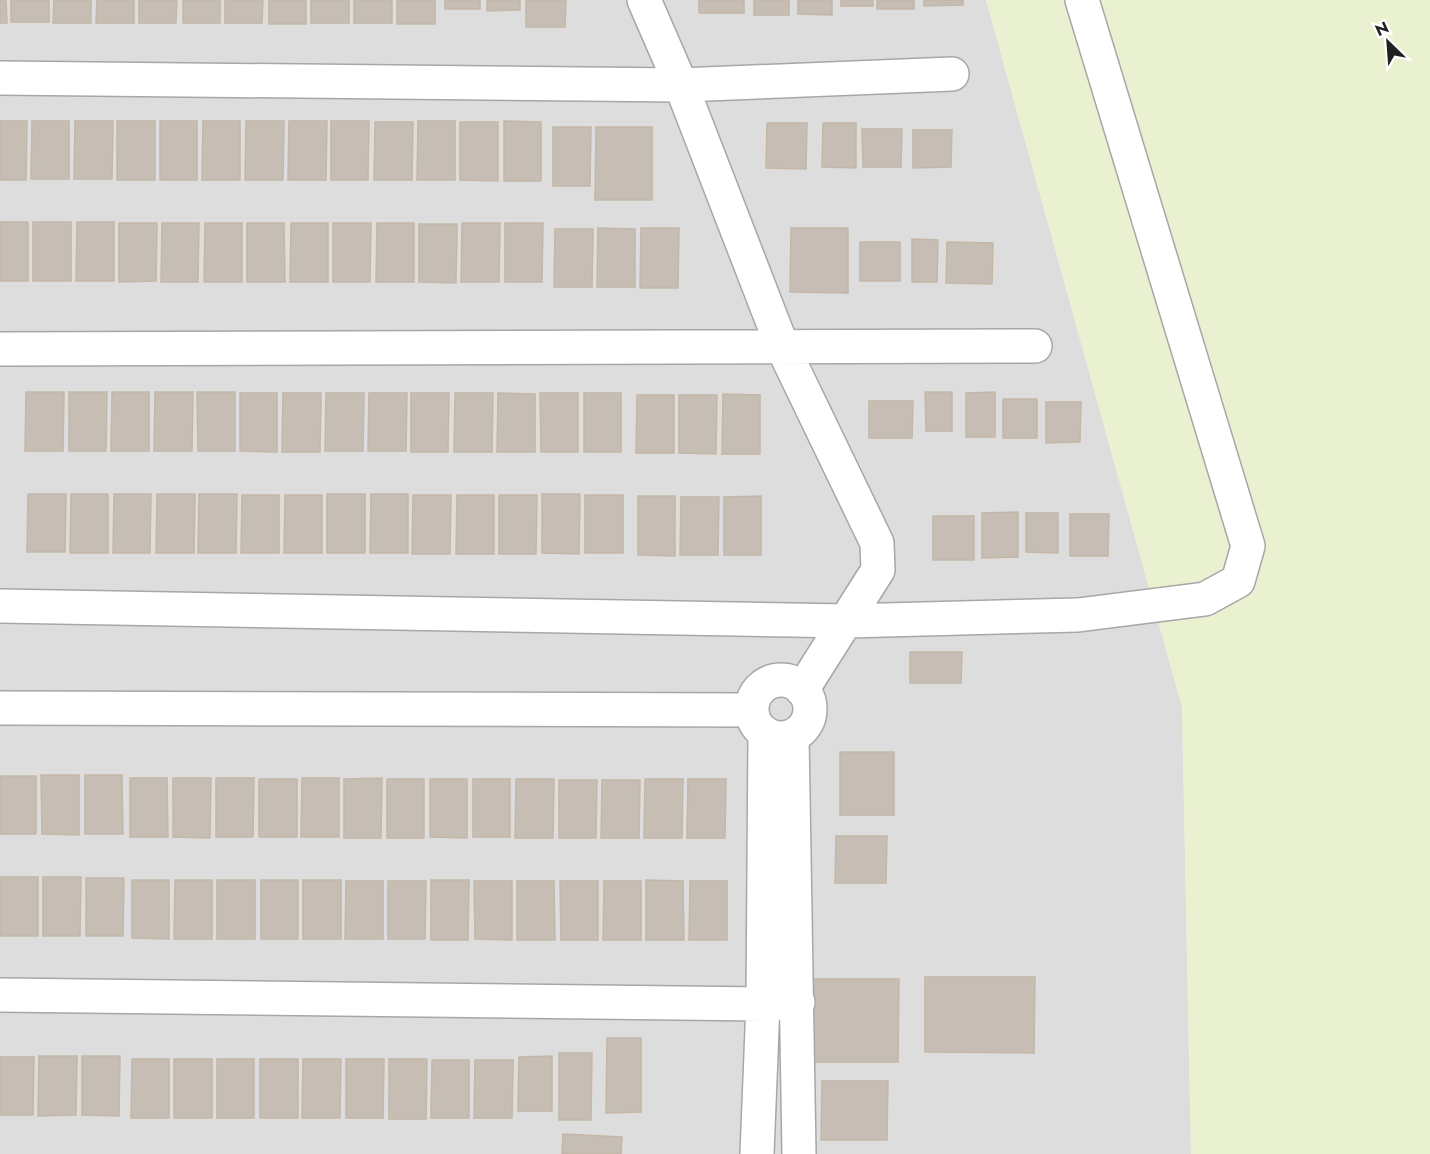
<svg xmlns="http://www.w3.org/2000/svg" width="1430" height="1154" viewBox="0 0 1430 1154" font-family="Jost,sans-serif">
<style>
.residential{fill:#dedddd}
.farmland{fill:#eaf1d0}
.building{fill:#c6beb5;stroke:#c4b7a7;stroke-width:1.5}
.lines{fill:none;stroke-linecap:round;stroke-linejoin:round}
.minor-casing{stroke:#a7a7a7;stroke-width:36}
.minor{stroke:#fff;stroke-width:33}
</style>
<rect width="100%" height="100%" fill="#f1efe6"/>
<path class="residential" d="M 0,0 L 986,0 L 1182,707 L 1191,1154 L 0,1154 Z"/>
<path class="farmland" d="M 986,0 L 1430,0 L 1430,1154 L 1191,1154 L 1182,707 Z"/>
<path class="building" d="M 0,0 L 6,0 L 7,23 L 0,23 Z
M 11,0 L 49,0 L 49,22 L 11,22 Z
M 54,0 L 91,0 L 91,23 L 53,23 Z
M 97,0 L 134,0 L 134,23 L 96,23 Z
M 139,0 L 177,0 L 176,23 L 139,23 Z
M 183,0 L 220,0 L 220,23 L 183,23 Z
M 225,0 L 263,0 L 262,23 L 225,23 Z
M 269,0 L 306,0 L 306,24 L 269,24 Z
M 311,0 L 349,0 L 349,23 L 311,23 Z
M 354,0 L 392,0 L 392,23 L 354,23 Z
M 397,0 L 435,0 L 435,24 L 397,24 Z
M 445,0 L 480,0 L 480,9 L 445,9 Z
M 487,0 L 520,0 L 520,10 L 487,11 Z
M 526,0 L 566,0 L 565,27 L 526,27 Z
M 699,0 L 744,0 L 744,13 L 699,13 Z
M 754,0 L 789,0 L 789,15 L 754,15 Z
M 798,0 L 832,0 L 832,15 L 798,14 Z
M 841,0 L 873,0 L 873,6 L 841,6 Z
M 877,0 L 914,0 L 914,9 L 877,9 Z
M 924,0 L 963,0 L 963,5 L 924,6 Z
M 0,121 L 27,121 L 26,180 L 0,180 Z
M 32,121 L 69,121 L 69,179 L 31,179 Z
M 75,121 L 113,121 L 112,179 L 74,179 Z
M 117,121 L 155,121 L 155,180 L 117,180 Z
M 160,121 L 197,121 L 197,180 L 160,180 Z
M 203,121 L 240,121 L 240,180 L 202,180 Z
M 246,121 L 284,121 L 283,180 L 245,180 Z
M 289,121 L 327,121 L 326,180 L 288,180 Z
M 331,121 L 369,121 L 368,180 L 331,180 Z
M 418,121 L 455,121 L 455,180 L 417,180 Z
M 504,121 L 541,122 L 541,181 L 504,181 Z
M 375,122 L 413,122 L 412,180 L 374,180 Z
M 460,122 L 498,122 L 498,181 L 460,180 Z
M 767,123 L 807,123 L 806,169 L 766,168 Z
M 823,123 L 856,123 L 856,168 L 822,167 Z
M 553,127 L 591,127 L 590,186 L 553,186 Z
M 596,127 L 652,127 L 652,200 L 595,200 Z
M 862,129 L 902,129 L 901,167 L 863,167 Z
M 913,130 L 952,130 L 951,167 L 913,168 Z
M 0,222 L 28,222 L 28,281 L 0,281 Z
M 33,222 L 71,222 L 71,281 L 33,281 Z
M 77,222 L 114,222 L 114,281 L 76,281 Z
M 119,223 L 157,223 L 156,281 L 119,282 Z
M 162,223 L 199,223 L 198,282 L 161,282 Z
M 205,223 L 242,223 L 242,282 L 204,282 Z
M 247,223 L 284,223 L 285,282 L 247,282 Z
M 291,223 L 328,223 L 328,282 L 290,282 Z
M 333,223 L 371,223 L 370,282 L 333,282 Z
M 377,223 L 414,223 L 414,282 L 376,282 Z
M 462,223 L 500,223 L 499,282 L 461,282 Z
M 505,223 L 543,223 L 542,282 L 505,282 Z
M 419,224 L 457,224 L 456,283 L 419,282 Z
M 598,228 L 635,229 L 635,287 L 597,287 Z
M 641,228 L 679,228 L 678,288 L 640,288 Z
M 791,228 L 848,228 L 848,293 L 790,292 Z
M 555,229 L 593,229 L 592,287 L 554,287 Z
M 912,239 L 938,240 L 937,282 L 912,282 Z
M 860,242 L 900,242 L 900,281 L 860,281 Z
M 947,242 L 993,243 L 992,284 L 946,283 Z
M 26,392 L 64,392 L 63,451 L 25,451 Z
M 69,392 L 107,392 L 106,451 L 69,451 Z
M 112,392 L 149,392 L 149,451 L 111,451 Z
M 155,392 L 193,392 L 192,451 L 154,451 Z
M 197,392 L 235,392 L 235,451 L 198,451 Z
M 925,392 L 952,392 L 952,431 L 926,431 Z
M 995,392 L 995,437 L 966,437 L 966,393 Z
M 240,393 L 277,393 L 277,452 L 240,451 Z
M 283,393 L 321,393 L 320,452 L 282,452 Z
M 326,393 L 364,393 L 363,451 L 325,451 Z
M 369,393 L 407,393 L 406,451 L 368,451 Z
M 411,393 L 449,393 L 448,452 L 411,452 Z
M 455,393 L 493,393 L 492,452 L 454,452 Z
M 498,393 L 535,394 L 535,452 L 497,452 Z
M 540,393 L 578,393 L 578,452 L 541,452 Z
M 584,393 L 621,393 L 621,452 L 584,452 Z
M 723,394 L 760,395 L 760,454 L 722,454 Z
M 637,395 L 674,395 L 674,453 L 636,453 Z
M 679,395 L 717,395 L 716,454 L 679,453 Z
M 1003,399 L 1037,399 L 1037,438 L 1003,438 Z
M 869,401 L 913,401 L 912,438 L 869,438 Z
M 1046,402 L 1081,402 L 1080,442 L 1046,443 Z
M 28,494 L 66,494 L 65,552 L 27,552 Z
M 71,494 L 108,494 L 108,553 L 70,553 Z
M 114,494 L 151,494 L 150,553 L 113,553 Z
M 157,494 L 195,494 L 194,553 L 156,553 Z
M 199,494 L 237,494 L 236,553 L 198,553 Z
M 327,494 L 365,494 L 365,553 L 327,553 Z
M 371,494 L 408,494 L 408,553 L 370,553 Z
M 542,494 L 580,494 L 579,554 L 542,553 Z
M 242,495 L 279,495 L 279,553 L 241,553 Z
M 285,495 L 322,495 L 322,553 L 284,553 Z
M 413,495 L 451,495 L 450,554 L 412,554 Z
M 457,495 L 494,495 L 494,554 L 456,554 Z
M 499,495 L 537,495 L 536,554 L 499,554 Z
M 585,495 L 623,495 L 623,553 L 585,553 Z
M 638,496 L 675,496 L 675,556 L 638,555 Z
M 761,496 L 761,555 L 724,555 L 724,497 Z
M 681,497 L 719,497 L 718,555 L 680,555 Z
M 1018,512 L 1018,557 L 982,558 L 982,513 Z
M 1026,513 L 1058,513 L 1058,553 L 1026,552 Z
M 1070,514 L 1109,514 L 1108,556 L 1070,556 Z
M 933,516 L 974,516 L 974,560 L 933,560 Z
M 910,652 L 962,652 L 961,683 L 910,683 Z
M 840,752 L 894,752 L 894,815 L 840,815 Z
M 41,775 L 79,775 L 79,835 L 42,834 Z
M 85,775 L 122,775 L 123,834 L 85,834 Z
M 0,776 L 36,776 L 36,834 L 0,834 Z
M 130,778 L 167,778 L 168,837 L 130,837 Z
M 173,778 L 211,778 L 210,838 L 173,837 Z
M 216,778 L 254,778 L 253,837 L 216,837 Z
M 302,778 L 339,778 L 339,837 L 301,837 Z
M 382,778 L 381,838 L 344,838 L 344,779 Z
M 259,779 L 297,779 L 297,837 L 259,837 Z
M 387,779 L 424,779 L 424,838 L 387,838 Z
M 430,779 L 467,779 L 467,838 L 430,837 Z
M 473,779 L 510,779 L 510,837 L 473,837 Z
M 516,779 L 554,779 L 553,838 L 515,838 Z
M 645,779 L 683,779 L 682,838 L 644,838 Z
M 688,779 L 726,779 L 725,838 L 687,838 Z
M 559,780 L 597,780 L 596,838 L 559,838 Z
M 602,780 L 640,780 L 639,838 L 601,838 Z
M 836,836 L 887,836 L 886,883 L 835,883 Z
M 0,877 L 38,877 L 38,936 L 0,936 Z
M 43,877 L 81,877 L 80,936 L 43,936 Z
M 86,878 L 124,878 L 123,936 L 86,936 Z
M 132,880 L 169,880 L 169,939 L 132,938 Z
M 175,880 L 212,880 L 212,939 L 174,939 Z
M 217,880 L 255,880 L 255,939 L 217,939 Z
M 261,880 L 298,880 L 298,939 L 261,939 Z
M 303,880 L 341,880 L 341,939 L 303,939 Z
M 431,880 L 469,880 L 468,940 L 431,940 Z
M 646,880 L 683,881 L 684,940 L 646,940 Z
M 346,881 L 383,881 L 383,939 L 345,939 Z
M 388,881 L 426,881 L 425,939 L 388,939 Z
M 474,881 L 512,881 L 512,940 L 475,939 Z
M 517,881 L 554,881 L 555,940 L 517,940 Z
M 560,881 L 598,881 L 598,940 L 561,940 Z
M 604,881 L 641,881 L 641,940 L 603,940 Z
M 690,881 L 727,881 L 727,940 L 689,940 Z
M 925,977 L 1035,977 L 1034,1053 L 925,1052 Z
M 805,979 L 899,979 L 898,1062 L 805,1062 Z
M 607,1038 L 641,1038 L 641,1112 L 606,1113 Z
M 559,1053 L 592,1053 L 591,1120 L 559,1120 Z
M 39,1056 L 77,1056 L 76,1115 L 38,1116 Z
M 82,1056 L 120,1056 L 119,1116 L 82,1115 Z
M 552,1056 L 552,1111 L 518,1111 L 519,1057 Z
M 0,1057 L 34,1057 L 33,1115 L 0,1115 Z
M 132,1059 L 169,1059 L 169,1118 L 131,1118 Z
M 174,1059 L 212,1059 L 212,1118 L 174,1118 Z
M 217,1059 L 254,1059 L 254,1118 L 217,1118 Z
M 260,1059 L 298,1059 L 298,1118 L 260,1118 Z
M 303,1059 L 341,1059 L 340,1118 L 302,1118 Z
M 346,1059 L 384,1059 L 383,1118 L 346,1118 Z
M 389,1059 L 427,1059 L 426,1119 L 389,1119 Z
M 432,1060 L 469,1060 L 469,1118 L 431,1118 Z
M 475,1060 L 513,1060 L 512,1118 L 474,1118 Z
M 822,1081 L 888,1081 L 887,1140 L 821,1140 Z
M 563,1134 L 622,1137 L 621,1154 L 562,1154 Z"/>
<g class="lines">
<defs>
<path id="minor" d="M 644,0 L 681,85 L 782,346 L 877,543 L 878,570 L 802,690
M 0,78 L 681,85 L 952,74
M 0,349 L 1035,346
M 0,606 L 847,621 L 1078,615 L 1205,599 L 1238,581 L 1248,546 L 1082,0
M752 709a29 29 0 1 1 58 0a29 29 0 1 1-58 0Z
M 0,708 L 752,710
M 792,736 L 799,1154
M 0,995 L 763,1004 L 798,1002
M 757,1154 L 763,1004 L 765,734"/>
</defs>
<use href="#minor" class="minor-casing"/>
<use href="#minor" class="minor"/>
</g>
<g transform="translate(1388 42) rotate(335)" stroke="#ffffff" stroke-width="4.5" paint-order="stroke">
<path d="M0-4.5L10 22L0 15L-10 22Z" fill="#202020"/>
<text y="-9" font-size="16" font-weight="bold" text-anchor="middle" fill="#202020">N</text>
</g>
</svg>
